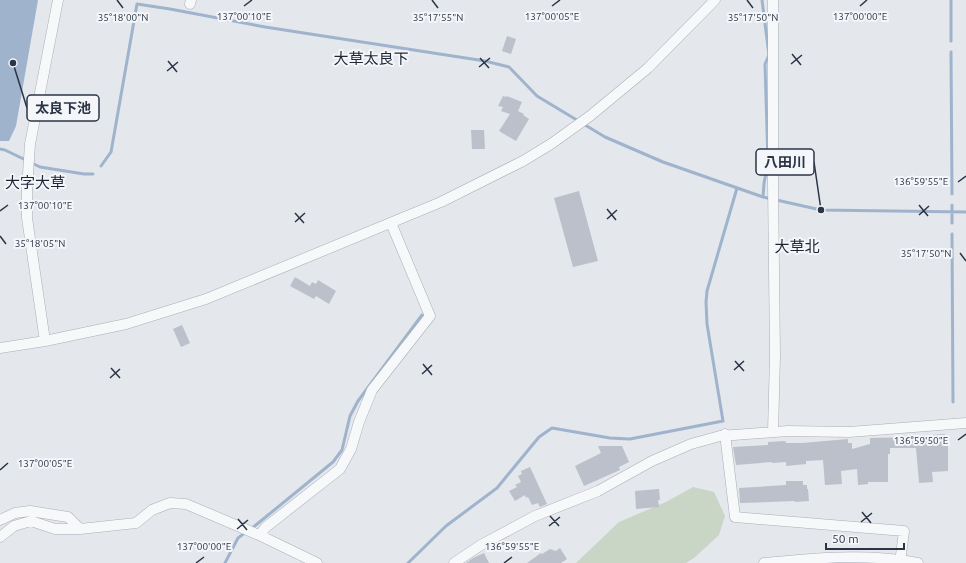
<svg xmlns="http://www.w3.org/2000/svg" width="966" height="563" viewBox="0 0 966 563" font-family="Ubuntu,'Noto Sans JP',sans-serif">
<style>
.green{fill:#c9d6c5}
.water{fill:#9fb4cc}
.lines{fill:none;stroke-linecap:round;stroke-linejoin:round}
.stream{stroke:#9fb4cc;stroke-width:3}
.building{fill:#bbc0ca}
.minor-casing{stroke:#a9aeb7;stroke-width:11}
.minor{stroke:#f7f8fa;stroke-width:10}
.ticks{fill:none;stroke:#2b3445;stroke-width:1.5}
.labels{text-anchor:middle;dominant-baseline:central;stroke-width:4;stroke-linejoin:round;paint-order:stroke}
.quarter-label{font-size:15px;fill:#1d2536;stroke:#f4f6f9}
.ticks-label{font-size:10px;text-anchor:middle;fill:#2b3445;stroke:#f4f6f9;stroke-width:4;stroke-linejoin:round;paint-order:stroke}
.leader{fill:none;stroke:#2b3445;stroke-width:1.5}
.callout-dot{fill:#2b3445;stroke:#f4f6f9;stroke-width:1.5}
.callout{fill:#f4f6f9;stroke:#2b3445;stroke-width:1.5}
.callout-label{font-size:14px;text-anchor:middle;font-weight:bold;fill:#2b3445}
</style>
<rect width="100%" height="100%" fill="#e4e7ec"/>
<path class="green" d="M 693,487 L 714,492 L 725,516 L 719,535 L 694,558 L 686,563 L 576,563 L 619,522 L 666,502 Z"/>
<path class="water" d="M 0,0 L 38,0 L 16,126 L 9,141 L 0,141 Z"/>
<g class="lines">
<path class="stream" d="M 762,0 L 769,55 L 765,64 L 768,163 L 764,183 L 763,197
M 951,0 L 951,41
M 951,52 L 952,194
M 0,149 L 5,150 L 40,167 L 84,174 L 93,174
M 101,166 L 111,152 L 137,4 L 170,9 L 265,27 L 485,61 L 509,67 L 537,96 L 605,137 L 663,162 L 763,197 L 821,210 L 966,212
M 952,205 L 952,223
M 952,234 L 953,402
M 251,529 L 333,462 L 342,450 L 350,416 L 358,401 L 422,315
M 225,563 L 238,538 L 246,532
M 408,563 L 446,526 L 497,488 L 539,437 L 552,428 L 610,438 L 630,439 L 723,421 L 707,324 L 706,302 L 707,291 L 737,188"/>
</g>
<path class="building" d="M 507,36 L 516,39 L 511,54 L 502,51 Z
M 503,96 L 506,97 L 507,96 L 522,102 L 518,111 L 524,114 L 523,115 L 529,119 L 516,141 L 499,131 L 510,114 L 501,111 L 503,107 L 498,106 Z
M 471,130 L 484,130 L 485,149 L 472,149 Z
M 579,191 L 598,261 L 573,267 L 554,198 Z
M 295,277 L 310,286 L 312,282 L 316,284 L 318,280 L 336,291 L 329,304 L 316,296 L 314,299 L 290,286 Z
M 182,325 L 190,343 L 181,347 L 173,329 Z
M 945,434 L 946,444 L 948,444 L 948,471 L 932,472 L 933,482 L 919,483 L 916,448 L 890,448 L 890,454 L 888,454 L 888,482 L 868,482 L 868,484 L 858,485 L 857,469 L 841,471 L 842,484 L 825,485 L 823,460 L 806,461 L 806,464 L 786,466 L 786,462 L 772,463 L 772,462 L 736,465 L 733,447 L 768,445 L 768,442 L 785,441 L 786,443 L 802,443 L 848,439 L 848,443 L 852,443 L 852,449 L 870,444 L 870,438 L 917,437 L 917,436 Z
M 598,446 L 622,446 L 629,462 L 619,467 L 620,470 L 584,486 L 575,466 L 601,453 Z
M 530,467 L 547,504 L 540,507 L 538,503 L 532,505 L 528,497 L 526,498 L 525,495 L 515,501 L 509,491 L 517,487 L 515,485 L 521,482 L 518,476 L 522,474 L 521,471 Z
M 786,481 L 803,481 L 803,485 L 807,485 L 807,489 L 808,489 L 809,501 L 795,502 L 795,501 L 740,503 L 739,488 L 786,485 Z
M 659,489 L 660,500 L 658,500 L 659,507 L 636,509 L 635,491 Z
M 560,548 L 567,559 L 561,563 L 527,563 L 541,553 L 542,554 L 550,549 L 556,551 Z
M 484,553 L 489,563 L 466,563 L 473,558 Z"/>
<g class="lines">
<defs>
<path id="minor" d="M 190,4 L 191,0
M 45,341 L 27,218 L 27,189 L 30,144 L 58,0
M 0,348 L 45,341 L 126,324 L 206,299 L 441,202 L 523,161 L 551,144 L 590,116 L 648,68 L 715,0
M 773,432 L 775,356 L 773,183 L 773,0
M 725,434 L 735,517 L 904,531 L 900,563
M 0,520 L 15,513 L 30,511 L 68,517 L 80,529
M 259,535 L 266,527 L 340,469 L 351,449 L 359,422 L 372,390 L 430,316 L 391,223
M 0,537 L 14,526 L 31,521 L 55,529 L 80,529 L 136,523 L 152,510 L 170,503 L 186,504 L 259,535 L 317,563
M 454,563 L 481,545 L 535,516 L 598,491 L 652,461 L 691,444 L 720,436 L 788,431 L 849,432 L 966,423
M 764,563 C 814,558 868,553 918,563"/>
</defs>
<use href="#minor" class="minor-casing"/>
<use href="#minor" class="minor"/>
</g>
<path class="ticks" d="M 117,0 L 123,8M 432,0 L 438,8M 747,0 L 753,8M 244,6 L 252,0M 552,6 L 560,0M 860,6 L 867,0M 792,54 L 801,65M 480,58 L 489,68M 168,61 L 177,72M 791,64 L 802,55M 479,67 L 490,58M 167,71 L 178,62M 958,182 L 966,176M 919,205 L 928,216M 607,209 L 616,220M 0,211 L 8,205M 295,213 L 304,223M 919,215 L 929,206M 607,219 L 617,210M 295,222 L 305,213M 0,236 L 6,244M 960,253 L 966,261M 735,361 L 744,371M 423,364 L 432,375M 111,368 L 120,378M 734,370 L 744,361M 422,374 L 432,365M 110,378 L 120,369M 958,440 L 966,434M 0,470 L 8,463M 862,512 L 871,523M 550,516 L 559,526M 238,519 L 247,530M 861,522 L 872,513M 549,526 L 560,517M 237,529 L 248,520M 196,563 L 204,557M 504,563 L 512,557"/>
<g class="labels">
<g class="quarter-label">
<text x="371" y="58">大草太良下</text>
<text x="35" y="182">大字大草</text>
<text x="797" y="246">大草北</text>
</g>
</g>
<g class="ticks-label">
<text x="552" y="20">137°00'05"E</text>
<text x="244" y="20">137°00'10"E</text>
<text x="860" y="20">137°00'00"E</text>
<text x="123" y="21">35°18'00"N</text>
<text x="438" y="21">35°17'55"N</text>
<text x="753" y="21">35°17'50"N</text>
<text x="921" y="185">136°59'55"E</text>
<text x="45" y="209">137°00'10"E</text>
<text x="40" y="247">35°18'05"N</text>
<text x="926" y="257">35°17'50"N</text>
<text x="921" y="444">136°59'50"E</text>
<text x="45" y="467">137°00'05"E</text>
<text x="204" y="550">137°00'00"E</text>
<text x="512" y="550">136°59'55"E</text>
</g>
<path class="leader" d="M13 63L27 108M821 210L814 162"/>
<g class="callout-dot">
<circle cx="13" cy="63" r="4"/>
<circle cx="821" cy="210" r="4"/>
</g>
<g class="callout">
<rect x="27" y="95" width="72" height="26" rx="4"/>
<rect x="756" y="149" width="58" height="26" rx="4"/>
</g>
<g class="callout-label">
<text x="63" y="113">太良下池</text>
<text x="785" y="167">八田川</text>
</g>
<path d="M826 543v6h78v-6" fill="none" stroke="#2b3445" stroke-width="2"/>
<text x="832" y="543" font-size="12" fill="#2b3445" stroke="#f4f6f9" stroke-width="3" paint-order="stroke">50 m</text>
</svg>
